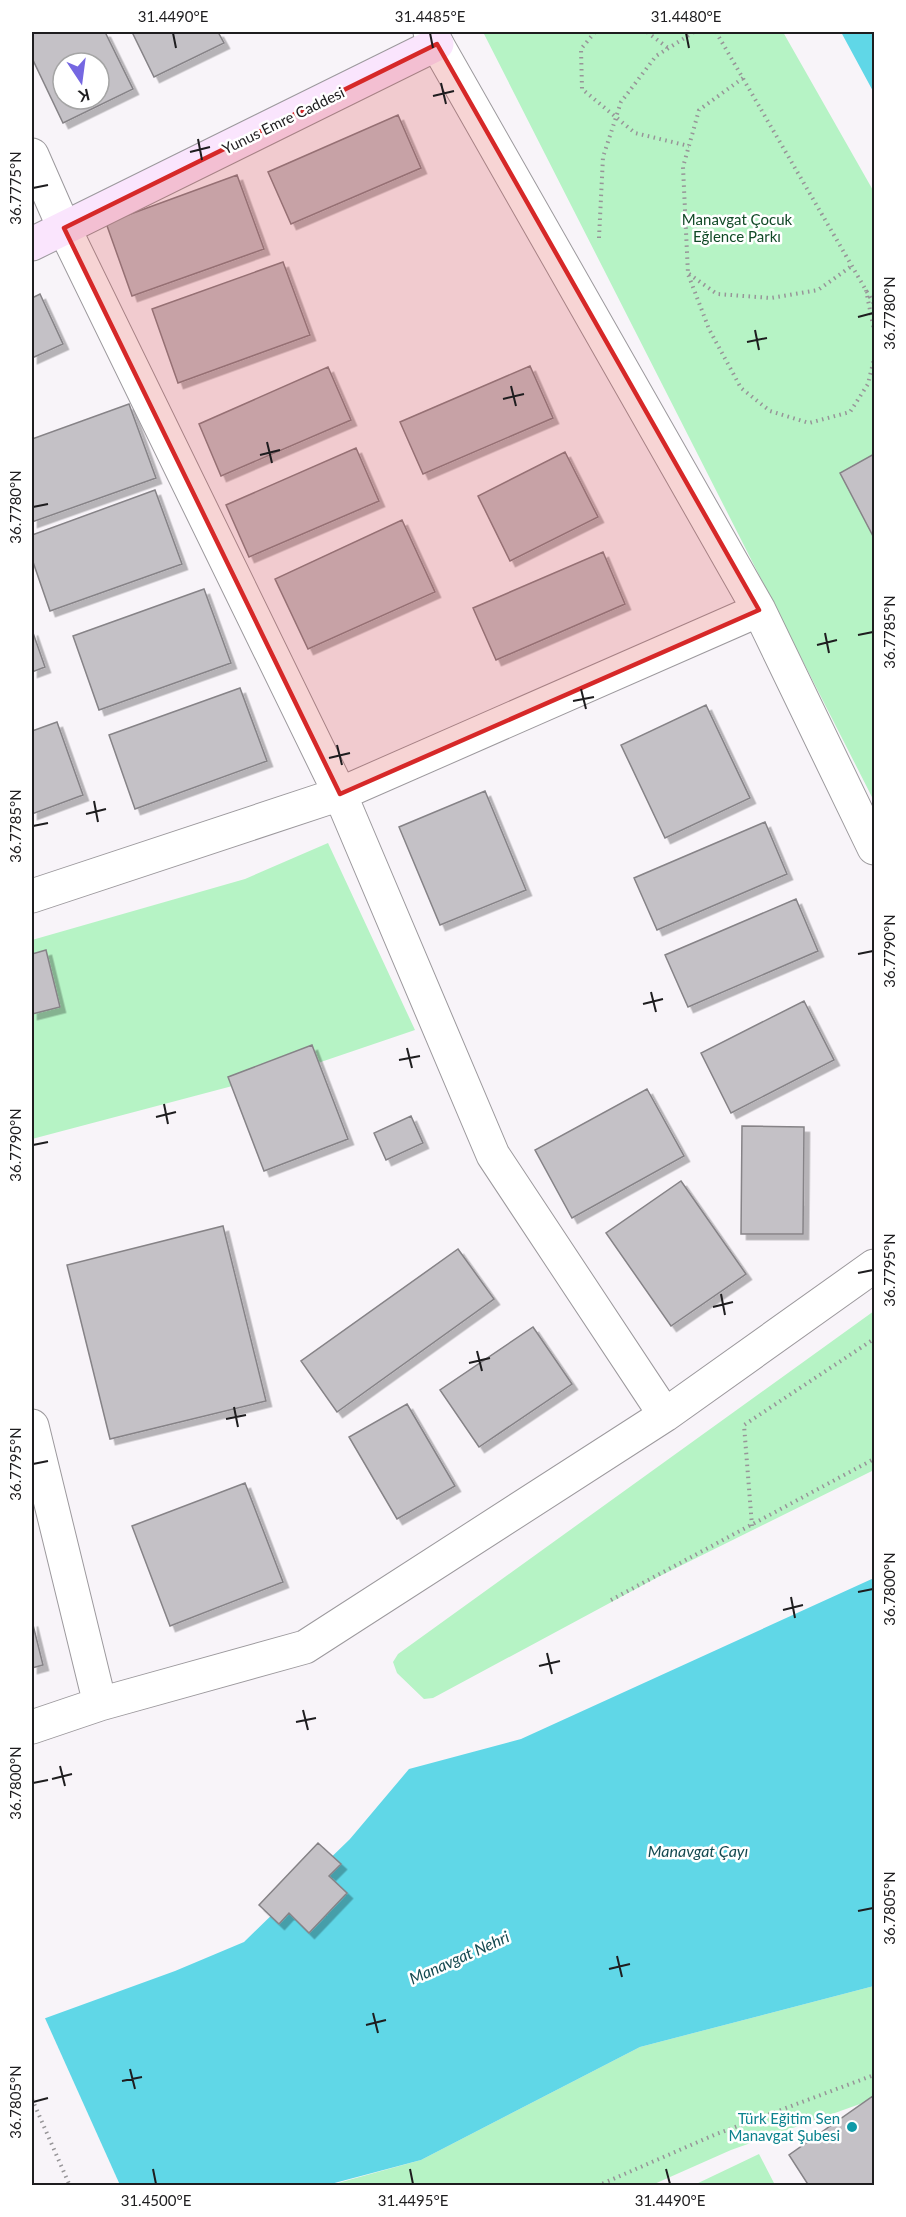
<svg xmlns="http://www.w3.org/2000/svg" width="906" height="2217" viewBox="0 0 906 2217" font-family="Lato,sans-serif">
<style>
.green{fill:#b6f3c5}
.water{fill:#60d7e7}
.pier{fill:#f8f4f9}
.building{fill:#c4c1c6;stroke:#868387;stroke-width:1.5;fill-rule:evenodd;filter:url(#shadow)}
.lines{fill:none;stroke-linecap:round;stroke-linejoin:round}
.street-casing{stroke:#9c999d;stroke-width:35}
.secondary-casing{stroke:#9c999d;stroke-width:35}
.path{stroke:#979598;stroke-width:4;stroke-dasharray:1.5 4.5;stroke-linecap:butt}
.street{stroke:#fff;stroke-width:33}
.secondary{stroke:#fae5fd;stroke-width:33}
.marked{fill:#d62828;fill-opacity:0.2;stroke:#d62828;stroke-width:4.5;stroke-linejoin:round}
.ticks{fill:none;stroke:#1e1d1f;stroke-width:2}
.culture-dot{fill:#0f9aa8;stroke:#fff;stroke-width:2}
.labels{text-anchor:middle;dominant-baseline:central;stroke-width:5;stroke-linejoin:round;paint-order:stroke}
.street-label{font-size:15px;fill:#1e1d1f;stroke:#fff}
.park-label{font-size:15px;fill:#114a27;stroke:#fff}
.culture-label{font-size:15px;fill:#0d838f;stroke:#fff;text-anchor:end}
.water-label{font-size:16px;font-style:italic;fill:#154a51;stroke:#fff}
.neatline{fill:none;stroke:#1e1d1f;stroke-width:2}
.ticks-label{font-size:15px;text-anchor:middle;fill:#1e1d1f}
</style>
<defs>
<filter id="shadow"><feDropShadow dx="5.5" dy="5.5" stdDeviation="0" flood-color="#0004"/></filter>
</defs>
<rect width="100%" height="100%" fill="#f8f4f9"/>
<path class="green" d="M 483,32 L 783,32 L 874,192 L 874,801 Z
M 328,843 L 415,1030 L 312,1065 L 32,1139 L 32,940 L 245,879 Z
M 874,1311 L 874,1470 L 658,1577 L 433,1698 L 424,1699 L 397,1673 L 393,1662 L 398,1654 Z
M 874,1986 L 874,2099 L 731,2150 L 652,2185 L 327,2186 L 421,2160 L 640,2047 Z
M 759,2154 L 775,2185 L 694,2185 Z"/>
<path class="water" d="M 841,32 L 874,32 L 874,93 Z
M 874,1578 L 874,1986 L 640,2047 L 421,2160 L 327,2185 L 32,2186 L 32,2023 L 175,1971 L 244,1942 L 350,1839 L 409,1769 L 521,1739 Z"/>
<path class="pier" d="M 44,2016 L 120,2185 L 33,2186 L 32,2183 L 32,2020 Z"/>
<path class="building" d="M 32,32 L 105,32 L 133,89 L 63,123 L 32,58 ZM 63,63 L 99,63 L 99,99 L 63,99 Z
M 132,32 L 218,32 L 224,43 L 154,77 Z
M 398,115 L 421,168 L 291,224 L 268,172 Z
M 237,175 L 264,249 L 132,296 L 106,223 Z
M 283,262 L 310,335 L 178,383 L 152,309 Z
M 40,294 L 63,344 L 32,358 L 32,298 Z
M 530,366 L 553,418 L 423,474 L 400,422 Z
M 328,367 L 351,420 L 221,476 L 199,424 Z
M 129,404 L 156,478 L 32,522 L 32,439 Z
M 356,448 L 379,501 L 249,557 L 226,505 Z
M 565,452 L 598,517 L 510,561 L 478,496 Z
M 874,454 L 874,538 L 840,473 Z
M 155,490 L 182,564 L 50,611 L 32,559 L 32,535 Z
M 402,520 L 435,592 L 308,649 L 275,579 Z
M 603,552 L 625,604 L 496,660 L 473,608 Z
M 204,589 L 231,663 L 99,710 L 73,636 Z
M 32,630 L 45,667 L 32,672 Z
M 240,688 L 267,761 L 135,809 L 109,735 Z
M 706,705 L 750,798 L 665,838 L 621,745 Z
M 57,722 L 83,795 L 32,814 L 32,731 Z
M 485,791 L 526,890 L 440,925 L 399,827 Z
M 765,822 L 787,874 L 657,930 L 634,878 Z
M 796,899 L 818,951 L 688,1007 L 665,955 Z
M 46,950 L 60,1007 L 32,1014 L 32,954 Z
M 804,1001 L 834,1060 L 731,1113 L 701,1053 Z
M 312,1045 L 348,1139 L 264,1171 L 228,1077 Z
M 647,1089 L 684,1156 L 572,1218 L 535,1150 Z
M 411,1116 L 423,1143 L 386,1160 L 374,1133 Z
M 742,1126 L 804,1127 L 803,1234 L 741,1234 Z
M 681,1181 L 746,1274 L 671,1326 L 606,1233 Z
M 223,1226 L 266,1401 L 110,1439 L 67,1265 Z
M 458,1249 L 494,1299 L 337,1412 L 301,1361 Z
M 533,1327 L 572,1384 L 479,1447 L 440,1390 Z
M 407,1404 L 455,1486 L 397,1519 L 349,1437 Z
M 245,1483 L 283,1582 L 170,1626 L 132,1526 Z
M 32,1621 L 43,1665 L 32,1668 Z
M 318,1843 L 341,1864 L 329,1876 L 347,1893 L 309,1933 L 289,1913 L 279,1924 L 259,1905 Z
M 873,2096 L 874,2184 L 809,2186 L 789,2155 Z"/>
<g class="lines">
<defs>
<path id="street" d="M 430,32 L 759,610 L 874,848
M 32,155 L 64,228 L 340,794 L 493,1155 L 665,1415
M 32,896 L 340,794 L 759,610
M 32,1426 L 100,1704 L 32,1727
M 100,1704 L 305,1647 L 665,1415 L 874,1266"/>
<path id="secondary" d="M 32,244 L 437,44"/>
</defs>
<use href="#street" class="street-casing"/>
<use href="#secondary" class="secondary-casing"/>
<path class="path" d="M 595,32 L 581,49 L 582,89 L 635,133 L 689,146
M 647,32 L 668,48
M 716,32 L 874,304
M 743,78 L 699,110 L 683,167 L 688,274 L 709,329 L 741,388 L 770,411 L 809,423 L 850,412 L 868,384 L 874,359
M 599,238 L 603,157 L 621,102 L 656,56 L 694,32
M 689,274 L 717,294 L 771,298 L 818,290 L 853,265
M 866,290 L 874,330
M 752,1526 L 744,1425 L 874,1339
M 611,1600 L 874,1459
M 32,2099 L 70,2186
M 597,2186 L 714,2135 L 874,2075"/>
<use href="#street" class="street"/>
<use href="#secondary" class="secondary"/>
</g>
<path class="marked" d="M 437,44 L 759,610 L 340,794 L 64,228 Z"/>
<path class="ticks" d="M 173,33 L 176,48M 430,33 L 433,48M 686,33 L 689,48M 441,83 L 446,104M 433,96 L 454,91M 198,139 L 202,160M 190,152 L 210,147M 33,188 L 48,185M 858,317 L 873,313M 755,330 L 759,350M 747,342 L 767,338M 511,386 L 516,406M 503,399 L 524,394M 267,442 L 272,463M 260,455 L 280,450M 33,507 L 48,504M 825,633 L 829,653M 858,635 L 873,632M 817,645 L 837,640M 581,689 L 586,709M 573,701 L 594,697M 337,745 L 342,765M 329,758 L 350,753M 94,801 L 98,822M 86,814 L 106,809M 33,826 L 48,823M 858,954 L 873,951M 651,992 L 656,1012M 643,1004 L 663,999M 407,1048 L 412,1068M 399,1060 L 420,1056M 164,1104 L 168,1124M 156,1117 L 176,1112M 33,1145 L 48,1142M 858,1273 L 873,1270M 721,1294 L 725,1315M 713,1307 L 733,1302M 477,1351 L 482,1371M 469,1363 L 490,1358M 234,1407 L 238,1427M 226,1419 L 246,1415M 33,1464 L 48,1461M 858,1592 L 873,1589M 791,1597 L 795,1618M 783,1610 L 803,1605M 547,1653 L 552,1674M 539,1666 L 560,1661M 303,1710 L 308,1730M 296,1722 L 316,1718M 60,1766 L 65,1786M 52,1779 L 72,1774M 33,1783 L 48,1780M 858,1911 L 873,1908M 617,1956 L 622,1977M 609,1969 L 630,1964M 373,2013 L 378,2033M 366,2025 L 386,2020M 130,2069 L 135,2089M 122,2081 L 142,2077M 33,2102 L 48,2098M 153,2169 L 156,2184M 410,2169 L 413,2184M 666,2169 L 670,2184"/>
<circle class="culture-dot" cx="852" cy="2127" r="6"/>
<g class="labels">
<g class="street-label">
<text transform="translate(283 120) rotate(-26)">Yunus Emre Caddesi</text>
</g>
<g class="park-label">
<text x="737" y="219">Manavgat Çocuk<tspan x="737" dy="17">Eğlence Parkı</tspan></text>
</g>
<g class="culture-label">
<text x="840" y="2118">Türk Eğitim Sen<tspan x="840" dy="17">Manavgat Şubesi</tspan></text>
</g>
<g class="water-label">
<text x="698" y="1850">Manavgat Çayı</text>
<text transform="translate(459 1957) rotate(-24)">Manavgat Nehri</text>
</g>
</g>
<rect width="906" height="2217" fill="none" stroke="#ffffff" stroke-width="66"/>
<g transform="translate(81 81) rotate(167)"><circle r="28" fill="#ffffff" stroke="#a5a5a5" stroke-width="1.5"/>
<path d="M0-4.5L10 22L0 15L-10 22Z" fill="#7567e1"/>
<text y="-9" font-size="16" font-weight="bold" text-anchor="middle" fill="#1e1d1f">K</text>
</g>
<rect x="33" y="33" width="840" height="2151" class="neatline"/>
<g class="ticks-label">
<text x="173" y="22">31.4490°E</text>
<text x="430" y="22">31.4485°E</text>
<text x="686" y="22">31.4480°E</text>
<text transform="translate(16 188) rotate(-90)" y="5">36.7775°N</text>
<text transform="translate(890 313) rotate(-90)" y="5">36.7780°N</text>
<text transform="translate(16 507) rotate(-90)" y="5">36.7780°N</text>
<text transform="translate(890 632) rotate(-90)" y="5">36.7785°N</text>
<text transform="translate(16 826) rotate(-90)" y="5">36.7785°N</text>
<text transform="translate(890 951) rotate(-90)" y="5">36.7790°N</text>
<text transform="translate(16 1145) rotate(-90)" y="5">36.7790°N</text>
<text transform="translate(890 1270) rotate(-90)" y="5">36.7795°N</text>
<text transform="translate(16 1464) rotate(-90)" y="5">36.7795°N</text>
<text transform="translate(890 1589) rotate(-90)" y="5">36.7800°N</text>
<text transform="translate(16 1783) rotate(-90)" y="5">36.7800°N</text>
<text transform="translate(890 1908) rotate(-90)" y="5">36.7805°N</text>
<text transform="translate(16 2102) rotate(-90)" y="5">36.7805°N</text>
<text x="156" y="2206">31.4500°E</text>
<text x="413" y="2206">31.4495°E</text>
<text x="670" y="2206">31.4490°E</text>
</g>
</svg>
